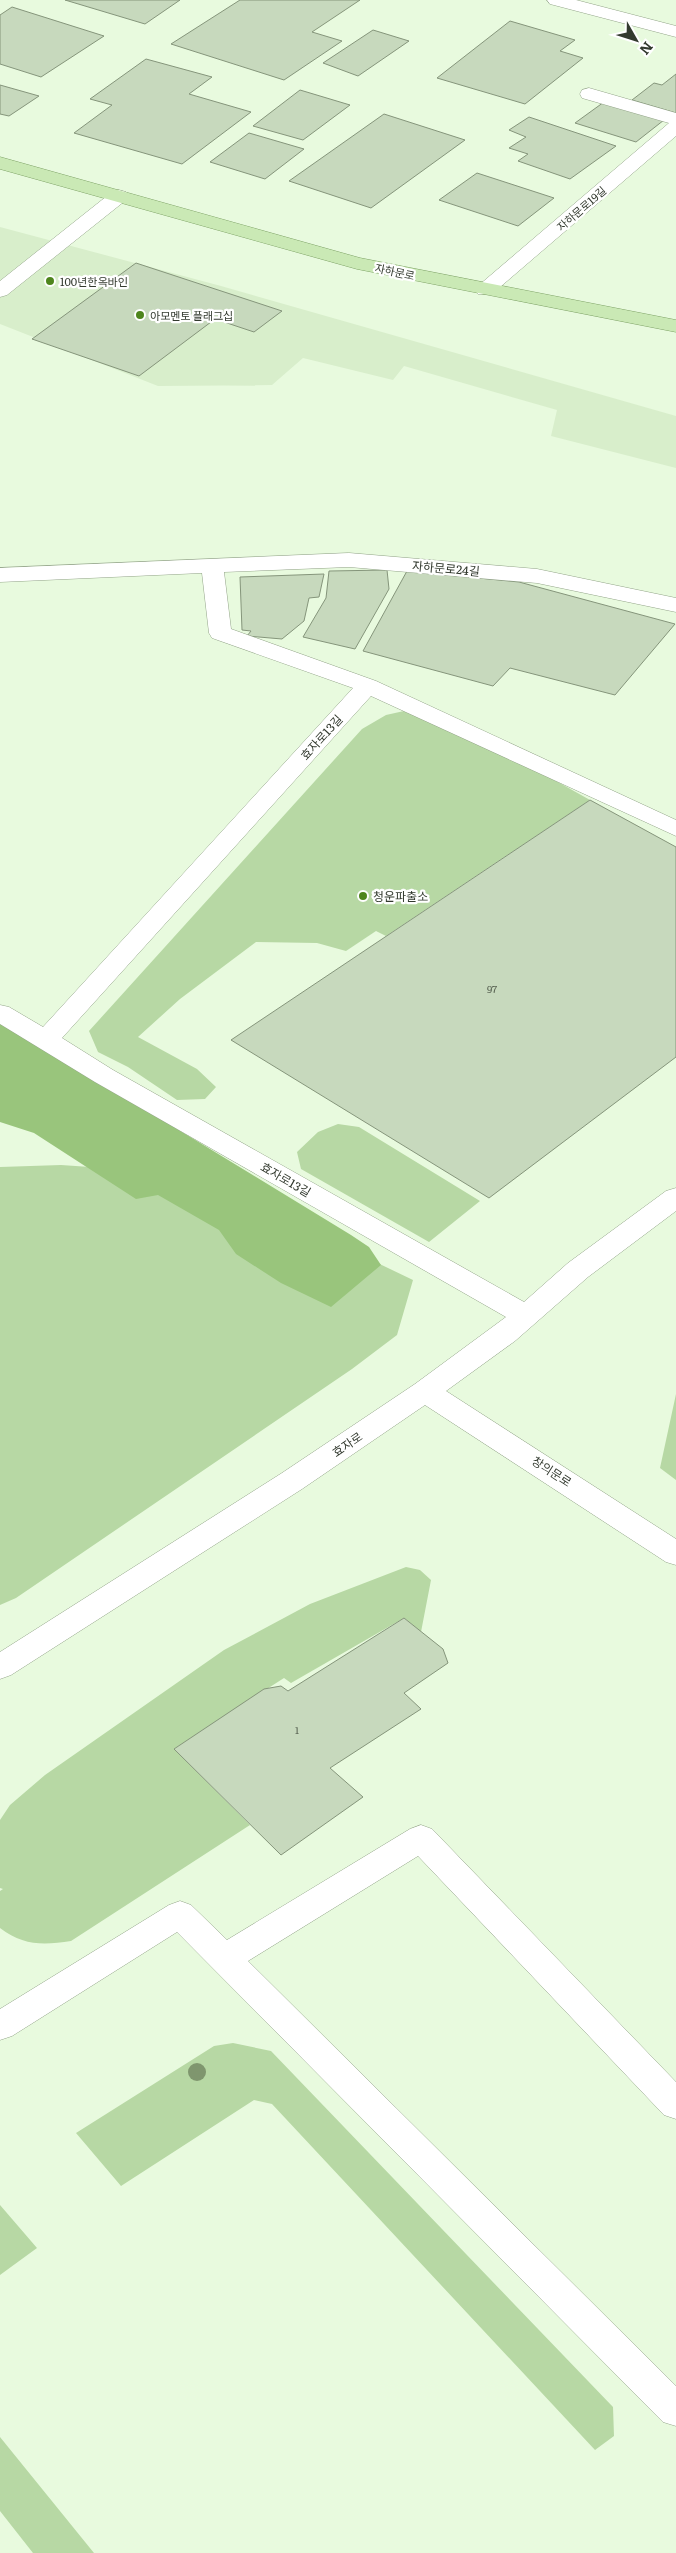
<svg xmlns="http://www.w3.org/2000/svg" width="676" height="2553" viewBox="0 0 676 2553" font-family="Literata,'Noto Sans KR',serif">
<style>
.built{fill:#d8eecb}
.green{fill:#b7d8a4}
.forest{fill:#99c57c}
.building{fill:#c7d9bd;stroke:#85957b}
.lines{fill:none;stroke-linecap:round;stroke-linejoin:round}
.minor-casing{stroke:#93a489;stroke-width:1}
.major-casing{stroke:#7ea266;stroke-width:1}
.minor{fill:#fff;fill-rule:evenodd}
.major{fill:#cae9b5;fill-rule:evenodd}
.tree{fill:#7f966e}
.poi-dot{fill:#4e851d;stroke:#fff;stroke-width:2}
.labels{text-anchor:middle;dominant-baseline:central;stroke-width:4.5;stroke-linejoin:round;paint-order:stroke}
.number-label{font-size:10px;fill:#586252}
.far-street-label{font-size:11px;fill:#333a2f;stroke:#fff}
.far-poi-label{font-size:11px;fill:#333a2f;stroke:#fff;text-anchor:start}
.street-label{font-size:12px;fill:#333a2f;stroke:#fff}
.poi-label{font-size:12px;fill:#333a2f;stroke:#fff;text-anchor:start}
</style>
<rect width="100%" height="100%" fill="#e8fade"/>
<path class="built" d="M 0,227 L 221,286 L 676,416 L 676,468 L 551,436 L 557,410 L 404,366 L 393,380 L 303,358 L 272,385 L 158,386 L 0,324 Z"/>
<path class="green" d="M 404,711 L 540,772 L 590,800 L 386,936 L 376,931 L 346,951 L 317,943 L 256,942 L 180,999 L 138,1037 L 197,1069 L 216,1087 L 205,1099 L 177,1100 L 128,1067 L 98,1052 L 89,1031 L 362,729 L 386,715 Z
M 338,1124 L 359,1127 L 480,1201 L 429,1242 L 301,1169 L 297,1152 L 318,1132 Z
M 61,1165 L 192,1174 L 413,1280 L 397,1335 L 352,1369 L 16,1598 L 0,1605 L 0,1167 Z
M 676,1394 L 676,1480 L 660,1468 Z
M 406,1567 L 420,1570 L 431,1580 L 421,1632 L 404,1618 L 291,1683 L 284,1678 L 174,1749 L 250,1825 L 71,1941 C 44,1945 23,1946 0,1928 L 0,1891 L 3,1889 L 0,1888 L 0,1820 L 10,1805 L 45,1775 L 224,1650 L 310,1604 Z
M 233,2043 L 271,2051 L 613,2407 L 614,2436 L 595,2450 L 272,2104 L 254,2100 L 121,2186 L 76,2133 L 214,2046 Z
M 0,2205 L 37,2248 L 0,2275 Z
M 0,2437 L 94,2553 L 33,2553 L 0,2511 Z"/>
<path class="forest" d="M 0,1021 L 351,1235 L 369,1247 L 381,1265 L 331,1307 L 281,1283 L 236,1254 L 219,1230 L 158,1195 L 136,1199 L 34,1133 L 0,1122 Z"/>
<path class="building" d="M 65,0 L 180,0 L 145,24 Z
M 240,0 L 360,0 L 312,32 L 342,41 L 284,80 L 171,44 Z
M 12,7 L 104,36 L 41,77 L 0,64 L 0,15 Z
M 510,21 L 575,40 L 560,51 L 583,58 L 525,104 L 437,78 Z
M 373,30 L 409,41 L 358,76 L 323,63 Z
M 146,59 L 212,77 L 189,94 L 251,112 L 182,164 L 74,133 L 112,105 L 90,99 Z
M 676,74 L 676,113 L 632,100 L 654,83 L 662,85 Z
M 0,85 L 39,96 L 9,116 L 0,114 Z
M 300,90 L 350,105 L 303,140 L 253,126 Z
M 604,102 L 664,120 L 636,142 L 575,123 Z
M 384,114 L 465,140 L 371,208 L 289,181 Z
M 529,117 L 616,146 L 570,179 L 518,161 L 528,154 L 509,148 L 526,137 L 509,130 Z
M 249,133 L 304,149 L 265,179 L 210,162 Z
M 477,173 L 554,198 L 518,226 L 439,200 Z
M 136,263 L 282,311 L 254,332 L 215,319 L 139,376 L 32,339 Z
M 387,570 L 389,589 L 355,649 L 303,637 L 326,598 L 329,571 Z
M 407,571 L 519,582 L 675,624 L 615,695 L 510,668 L 493,686 L 363,651 Z
M 324,574 L 319,597 L 309,598 L 304,621 L 282,639 L 247,636 L 251,631 L 242,630 L 240,577 Z
M 590,800 L 676,847 L 676,1057 L 489,1198 L 231,1040 Z
M 404,1618 L 443,1649 L 448,1663 L 404,1693 L 421,1709 L 330,1768 L 363,1797 L 281,1855 L 174,1749 L 264,1689 L 281,1686 L 288,1691 Z"/>
<g class="lines">
<defs>
<path id="minor" d="M 547,0 L 576,0 L 676,26 L 676,37 L 550,4 Z
M 589,88 L 676,113 L 676,136 L 492,294 L 478,294 L 475,290 L 478,286 L 669,123 L 582,98 L 580,94 L 582,90 Z
M 119,190 L 126,192 L 129,196 L 126,200 L 7,295 L 0,297 L 0,281 L 112,192 Z
M 349,553 L 537,569 L 676,598 L 676,612 L 537,583 L 349,567 L 224,572 L 231,629 L 376,681 L 676,820 L 676,836 L 371,696 L 62,1038 L 113,1070 L 524,1302 L 568,1263 L 666,1191 L 676,1188 L 676,1211 L 588,1277 L 515,1341 L 446,1391 L 676,1539 L 676,1565 L 666,1562 L 425,1405 L 302,1489 L 11,1675 L 0,1679 L 0,1652 L 282,1473 L 415,1384 L 506,1317 L 95,1082 L 0,1024 L 0,1005 L 9,1007 L 43,1027 L 353,688 L 212,638 L 209,633 L 202,573 L 0,582 L 0,568 Z
M 421,1825 L 432,1829 L 676,2082 L 676,2119 L 664,2115 L 418,1856 L 248,1961 L 676,2386 L 676,2426 L 663,2422 L 177,1932 L 12,2036 L 0,2040 L 0,2009 L 169,1905 L 180,1901 L 191,1905 L 227,1940 L 410,1829 Z"/>
<path id="major" d="M 0,157 L 360,258 L 676,320 L 676,332 L 357,269 L 0,169 Z"/>
</defs>
<use href="#minor" class="minor-casing"/>
<use href="#major" class="major-casing"/>
<use href="#minor" class="minor"/>
<use href="#major" class="major"/>
</g>
<circle class="tree" cx="197" cy="2072" r="9"/>
<g class="poi-dot">
<circle cx="50" cy="281" r="5"/>
<circle cx="140" cy="315" r="5"/>
<circle cx="363" cy="896" r="5"/>
</g>
<g class="labels">
<g class="number-label">
<text x="492" y="988">97</text>
<text x="297" y="1729">1</text>
</g>
<g class="far-street-label">
<text transform="translate(581 208) rotate(-41)">자하문로19길</text>
<text transform="translate(395 271) rotate(12)">자하문로</text>
</g>
<g class="far-poi-label">
<text x="60" y="281">100년한옥바인</text>
<text x="150" y="315">아모멘토 플래그십</text>
</g>
<g class="street-label">
<text transform="translate(446 568) rotate(5)">자하문로24길</text>
<text transform="translate(321 737) rotate(-48)">효자로13길</text>
<text transform="translate(286 1179) rotate(30)">효자로13길</text>
<text transform="translate(347 1444) rotate(-34)">효자로</text>
<text transform="translate(552 1471) rotate(33)">창의문로</text>
</g>
<g class="poi-label">
<text x="373" y="896">청운파출소</text>
</g>
</g>
<g transform="translate(636 40) rotate(129)" stroke="#ffffff" stroke-width="4" paint-order="stroke">
<path d="M0-4L9 19L0 12L-9 19Z" fill="#333a2f"/>
<text y="-8" font-size="14" font-weight="bold" text-anchor="middle" fill="#333a2f">N</text>
</g>
</svg>
